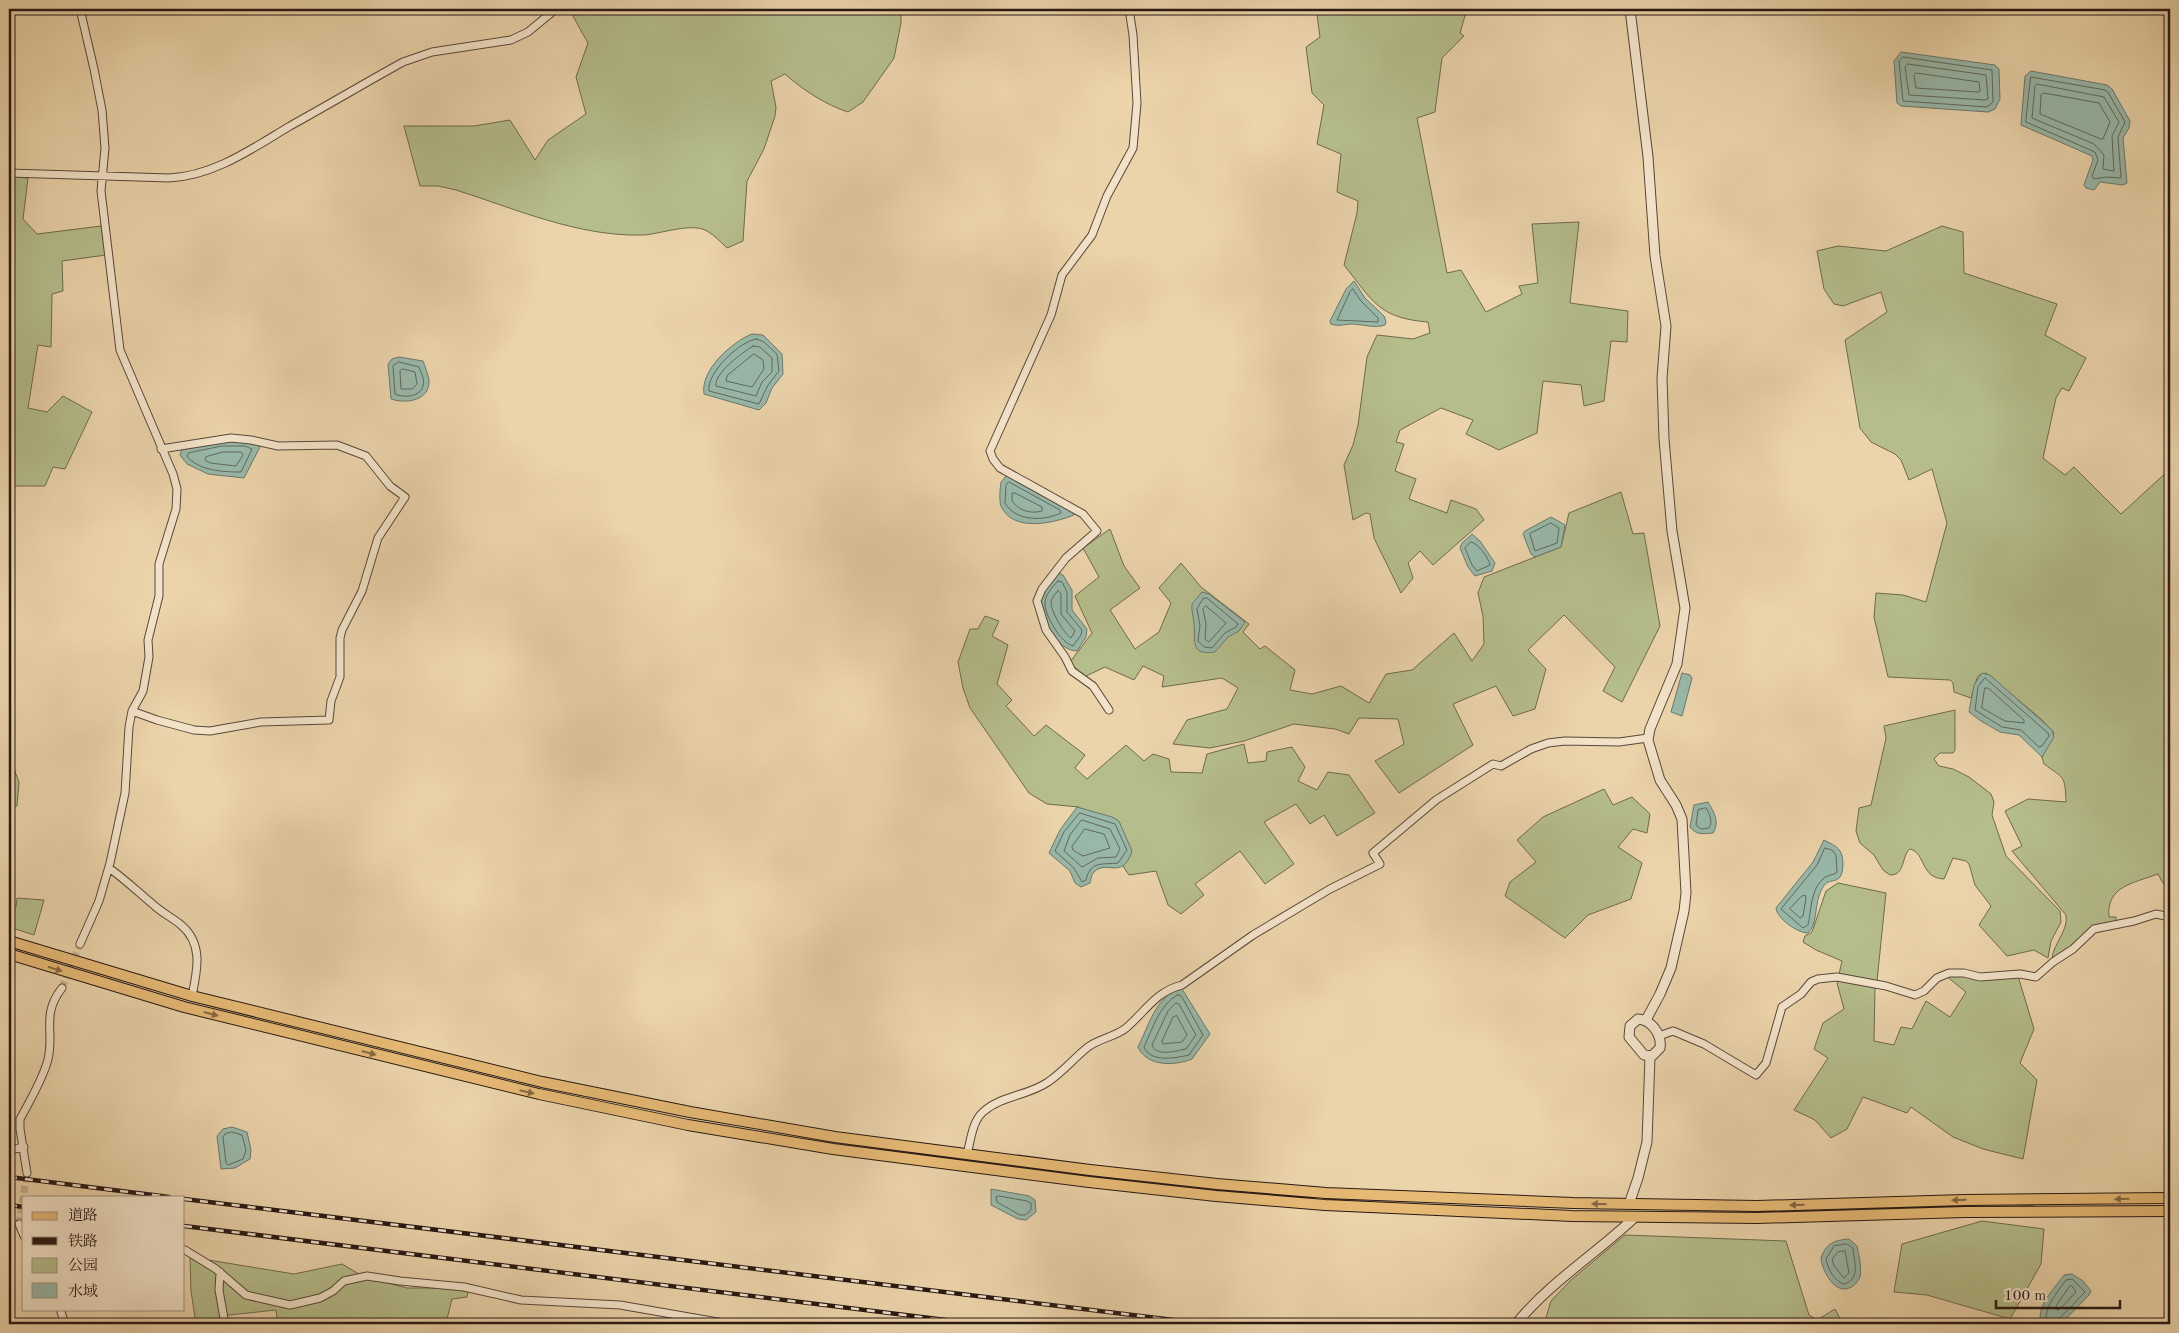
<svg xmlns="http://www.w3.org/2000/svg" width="2179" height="1333" viewBox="0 0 2179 1333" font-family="'Old Standard TT','Noto Serif SC',serif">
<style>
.green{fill:#b5bd8b;stroke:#6e6a4f}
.water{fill:#98b8a9;stroke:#6b786d}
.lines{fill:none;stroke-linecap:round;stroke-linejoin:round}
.shore{stroke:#60685e;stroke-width:1}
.minor-tunnel{stroke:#c4ae8c;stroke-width:7;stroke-dasharray:7 3.5;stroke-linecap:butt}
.minor-casing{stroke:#584739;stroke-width:9}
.tertiary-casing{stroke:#584739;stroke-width:11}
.primary-casing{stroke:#271813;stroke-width:12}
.minor{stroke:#f2e2c8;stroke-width:7}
.tertiary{stroke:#f2e2c8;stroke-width:9}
.primary{stroke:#e6ba75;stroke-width:10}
.rail-casing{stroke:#271813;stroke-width:4.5}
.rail{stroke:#f2e2c8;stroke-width:2.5;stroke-dasharray:8;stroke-linecap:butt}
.oneway{fill:#866944}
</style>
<rect width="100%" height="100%" fill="#ebd3aa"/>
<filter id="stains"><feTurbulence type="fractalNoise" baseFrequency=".004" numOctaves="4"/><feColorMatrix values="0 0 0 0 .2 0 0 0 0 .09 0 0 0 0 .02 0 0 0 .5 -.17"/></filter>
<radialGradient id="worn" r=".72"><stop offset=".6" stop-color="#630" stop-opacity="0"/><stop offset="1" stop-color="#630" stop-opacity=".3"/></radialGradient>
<path class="green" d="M 569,9 L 901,9 L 901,23 L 894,58 L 863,102 L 848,112 C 826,105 803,90 785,74 L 771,81 L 776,107 L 775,116 L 764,149 L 747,181 L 743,241 L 727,248 C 721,242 714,235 707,231 C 692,222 661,234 643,235 C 579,237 516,209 456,190 L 438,186 L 420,186 L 404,126 L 474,126 L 510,120 L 535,160 L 548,140 L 586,114 L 576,77 L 588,43 Z
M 1333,9 L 1354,9 L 1360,14 L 1365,9 L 1467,9 L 1460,33 L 1464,36 L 1442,58 L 1435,112 L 1417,118 L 1447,273 L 1461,270 L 1486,312 L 1522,294 L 1519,286 L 1538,283 L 1532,224 L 1579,222 L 1570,303 L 1628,311 L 1627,342 L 1611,341 L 1604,401 L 1584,406 L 1581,385 L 1543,381 L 1537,433 L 1499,450 L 1466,434 L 1473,420 L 1441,408 L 1400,430 L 1396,442 L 1404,444 L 1395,471 L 1416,479 L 1409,499 L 1447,513 L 1451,500 L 1476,509 L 1484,520 L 1433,565 L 1420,551 L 1408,563 L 1413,578 L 1401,593 L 1374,538 L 1370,514 L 1366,513 L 1353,520 L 1344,465 L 1353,445 L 1358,425 L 1367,357 L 1377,335 L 1413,339 L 1430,333 L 1428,322 C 1378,318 1373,301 1344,265 L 1357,213 L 1358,201 L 1337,192 L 1341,154 L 1317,144 L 1324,105 L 1312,93 L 1306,47 L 1320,37 L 1317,15 Z
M 9,176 L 28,178 L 23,219 L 37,234 L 101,226 L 106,255 L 62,261 L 63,291 L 52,294 L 51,347 L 38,345 L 28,408 L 47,412 L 63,396 L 92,412 L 65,469 L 53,467 L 45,486 L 9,486 L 9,437 L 12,436 L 14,411 L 9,396 Z
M 1942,226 L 1963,232 L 1964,273 L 2057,304 L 2045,335 L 2086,358 L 2069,391 L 2062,388 L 2056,398 L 2043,458 L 2065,475 L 2074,467 L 2121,514 L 2170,469 L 2170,882 L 2163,883 L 2158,874 C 2134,883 2106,886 2109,917 L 2116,917 L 2116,923 L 2092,927 L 2067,949 L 2052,959 C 2053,944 2069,930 2066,915 L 2012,851 L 2022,846 L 2005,811 L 2028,799 L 2066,802 C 2065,774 2064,779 2044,764 L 2042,757 L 2054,733 L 2041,719 L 1986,673 L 1979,675 L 1977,678 L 1971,698 L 1954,692 L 1953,683 L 1950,680 L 1888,677 L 1874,617 L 1876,593 L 1903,595 L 1926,602 L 1947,523 L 1932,469 L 1909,480 L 1901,460 L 1895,454 L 1871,442 L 1860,428 L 1845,340 L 1887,312 L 1881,292 L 1843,306 L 1834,304 L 1824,289 L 1817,251 L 1838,246 L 1886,251 Z
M 1621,492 L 1633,534 L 1644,533 L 1660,626 L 1622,702 L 1603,691 L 1615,667 L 1564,615 L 1528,650 L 1546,669 L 1535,709 L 1513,716 L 1496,686 L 1453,704 L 1473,745 L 1399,793 L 1375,761 L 1404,744 L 1398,719 L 1359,718 L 1349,734 L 1335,729 L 1294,724 L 1244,741 L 1210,748 L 1173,744 L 1187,720 L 1227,709 L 1238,688 L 1222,678 L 1162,687 L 1164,676 L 1143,666 L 1134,680 L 1105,667 L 1084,677 L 1070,662 L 1092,633 L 1075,596 L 1099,577 L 1083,548 L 1110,529 L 1124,566 L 1140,588 L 1110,610 L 1135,649 L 1159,632 L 1171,603 L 1159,588 L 1181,563 L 1201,587 L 1249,624 L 1243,632 L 1260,649 L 1265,646 L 1295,670 L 1290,690 L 1312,694 L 1341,686 L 1369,703 L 1386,674 L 1412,670 L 1454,633 L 1472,661 L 1484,644 L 1483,616 L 1478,593 L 1484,577 L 1561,547 L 1569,513 Z
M 985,616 L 999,621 L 992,636 L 1008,645 L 997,684 L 1012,700 L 1006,706 L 1034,736 L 1046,725 L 1085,755 L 1075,768 L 1087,779 L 1126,745 L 1144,761 L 1153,754 L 1169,759 L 1171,772 L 1202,773 L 1207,754 L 1244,744 L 1248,763 L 1266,761 L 1267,752 L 1292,747 L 1305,767 L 1298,781 L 1317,790 L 1328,772 L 1349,775 L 1375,813 L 1337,836 L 1324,815 L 1310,824 L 1296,804 L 1264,822 L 1294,864 L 1265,884 L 1240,851 L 1195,884 L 1204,895 L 1181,914 L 1168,905 L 1156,871 L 1129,875 L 1123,866 L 1132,851 L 1079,807 L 1047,804 L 1029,793 L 970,708 L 963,688 L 958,662 L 970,629 L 978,629 Z
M 1955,710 L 1955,750 L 1953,753 L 1940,753 L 1934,759 L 1939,766 L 1953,769 L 1969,777 L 1991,794 L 1994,802 L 1992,815 L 2006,856 L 2060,911 L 2061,922 L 2051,941 L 2048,958 L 2034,950 L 2007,956 L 1979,925 L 1991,906 L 1975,885 L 1969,864 L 1966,861 L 1953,858 L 1944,879 C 1920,878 1926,853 1910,849 C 1901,856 1906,875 1890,875 L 1883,870 L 1874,855 L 1860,843 L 1856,831 L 1859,808 L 1871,805 L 1886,738 L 1884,726 Z
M 9,763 L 12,764 L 19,782 L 17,806 L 9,806 Z
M 1604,789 L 1613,805 L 1632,797 L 1650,814 L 1647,833 L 1633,829 L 1618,847 L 1642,863 L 1631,899 L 1588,915 L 1565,938 L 1505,896 L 1510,882 L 1536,862 L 1517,840 L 1543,817 Z
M 1838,883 L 1886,893 L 1877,981 L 1875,987 L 1874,1041 L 1894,1045 L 1901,1027 L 1912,1029 L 1926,1001 L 1950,1017 L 1966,992 L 1946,976 L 1960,975 L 1976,980 L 2018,976 L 2034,1029 L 2020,1063 L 2037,1080 L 2023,1159 L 1983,1149 L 1953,1137 L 1911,1107 L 1907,1113 L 1863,1097 L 1847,1129 L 1831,1138 L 1815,1120 L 1794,1110 L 1828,1058 L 1814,1049 L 1823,1023 L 1844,1009 L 1837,983 L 1842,961 L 1816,950 L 1803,942 L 1805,936 L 1812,932 L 1826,891 Z
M 17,898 L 44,900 L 34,935 L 9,927 L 9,907 L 16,907 Z
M 1982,1221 L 2044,1229 L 2041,1264 L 2010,1319 L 1927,1295 L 1894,1292 L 1902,1244 Z
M 1625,1235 L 1786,1241 L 1809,1315 L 1817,1320 L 1835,1309 L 1843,1324 L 1544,1324 L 1551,1301 L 1571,1280 Z
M 190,1257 L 294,1274 L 342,1264 L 364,1277 L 407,1288 L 450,1288 L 468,1292 L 467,1297 L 452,1299 L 447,1319 L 431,1324 L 278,1324 L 276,1310 L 220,1316 L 221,1324 L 196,1324 L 191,1291 Z"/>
<path class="water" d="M 1901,52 L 1995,65 L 1999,69 L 2000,99 L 1995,109 L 1988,112 L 1901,106 L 1897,103 L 1894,61 Z
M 2031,71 L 2107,85 L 2112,89 L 2130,121 L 2129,128 L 2123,138 L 2127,183 L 2123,185 L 2100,182 L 2094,190 L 2086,188 L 2084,185 L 2093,160 L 2092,156 L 2021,125 L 2025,76 Z
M 1354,281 L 1365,298 L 1384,316 L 1386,322 L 1385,325 C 1374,329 1363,324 1352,324 C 1344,324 1339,327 1331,324 L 1330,321 L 1346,289 Z
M 752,334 L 763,335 L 782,354 L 783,374 L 772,388 L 766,403 L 759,410 L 704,394 C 700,370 732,342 752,334 Z
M 399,357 L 423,361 C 425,367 428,374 429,380 C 430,401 406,404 391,399 L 388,364 L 392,359 Z
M 221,441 L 255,443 L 260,447 L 244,478 L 208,474 L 187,464 L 180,455 L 182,449 Z
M 1007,475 L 1074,512 L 1074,515 C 1054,523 1013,533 1001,506 C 999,500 1000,489 1001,482 Z
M 1551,517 L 1565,525 L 1561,547 L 1535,557 L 1531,554 L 1523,534 L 1525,531 Z
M 1472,534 L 1480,541 L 1495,563 L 1492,571 L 1475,576 L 1468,567 L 1460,548 L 1462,543 Z
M 1059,573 L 1063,575 L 1072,590 L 1072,610 L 1087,629 L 1086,637 L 1077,651 C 1057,651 1038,616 1041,598 C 1042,588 1052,580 1059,573 Z
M 1202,592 L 1209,594 L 1245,622 L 1239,631 L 1228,637 L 1215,652 C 1189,656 1196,640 1194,624 C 1194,617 1191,611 1192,604 Z
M 1682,673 L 1690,675 L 1692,678 L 1682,716 L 1671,712 Z
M 1982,673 L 1990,675 L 2052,730 L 2054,737 L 2042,757 L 2019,735 L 2000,732 L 1981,721 L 1969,712 L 1974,685 Z
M 1708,802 C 1714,812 1720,822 1713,833 C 1703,834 1696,835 1690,827 L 1694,805 Z
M 1077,807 L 1112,817 L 1119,821 L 1132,851 C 1122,881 1107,859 1094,872 C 1091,874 1091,880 1090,883 L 1081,887 L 1075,883 L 1070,871 L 1049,853 L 1060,830 Z
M 1824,840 C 1829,843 1836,845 1840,851 C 1844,857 1844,871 1840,877 C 1833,885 1826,875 1819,896 C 1815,907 1817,925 1808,933 C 1798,933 1777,919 1776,908 L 1813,862 Z
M 1179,989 L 1182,989 L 1210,1034 L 1192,1059 C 1175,1066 1147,1067 1138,1047 C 1148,1027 1156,997 1179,989 Z
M 232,1127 L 247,1132 L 251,1150 L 250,1159 L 235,1168 L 221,1169 L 217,1136 L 223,1129 Z
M 991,1189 L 1029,1196 L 1035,1200 L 1036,1212 L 1026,1220 L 1018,1219 L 991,1205 Z
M 1849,1239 L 1857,1246 C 1859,1255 1862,1269 1860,1277 C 1858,1281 1856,1284 1853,1286 C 1836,1298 1822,1271 1821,1258 C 1826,1243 1835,1240 1849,1239 Z
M 2072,1274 L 2083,1281 L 2091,1291 L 2089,1295 L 2061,1324 L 2042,1324 C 2034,1308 2055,1288 2064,1275 Z"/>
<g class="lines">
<path class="shore" d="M 1903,57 L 1992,70 L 1993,102 L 1987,107 L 1903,101 L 1899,61 Z
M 1908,64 L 1986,75 L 1988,99 L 1985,100 L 1909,95 L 1905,67 Z
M 1916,73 L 1979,82 L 1980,91 L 1978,92 L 1916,88 L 1914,75 Z
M 2031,77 L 2105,90 L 2108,92 L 2125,122 L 2118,137 L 2121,178 L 2106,177 L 2094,179 L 2092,176 L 2098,160 L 2095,152 L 2026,122 Z
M 2037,84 L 2104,97 L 2119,122 L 2112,136 L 2114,171 L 2103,169 L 2104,155 L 2094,144 L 2032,118 L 2035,86 Z
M 2044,93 L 2099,103 L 2110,122 L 2103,139 L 2101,139 L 2040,114 L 2041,95 Z
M 1353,289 L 1361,301 L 1378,318 L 1378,322 L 1337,320 L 1350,292 Z
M 757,339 L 764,342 L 777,354 L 779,371 L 768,385 L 759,404 L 709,391 C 706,373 741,340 757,339 Z
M 753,346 L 760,347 L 772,358 L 772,372 L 762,382 L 756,396 L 716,386 C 714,373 742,353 753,346 Z
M 754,354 L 763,360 L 764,369 L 752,387 L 726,381 L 727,376 Z
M 399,362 L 419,367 C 421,373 425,379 423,386 C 420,397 404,398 395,394 L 393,366 Z
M 403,369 L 415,372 L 417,384 L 412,389 L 401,389 L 400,371 Z
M 222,446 L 245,446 L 252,449 L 241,472 C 224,472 198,471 187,456 L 189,453 Z
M 223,452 L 241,452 L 243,455 L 236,466 L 210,463 L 205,460 L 206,457 Z
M 1009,482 L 1060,510 L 1061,513 C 1044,521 1016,522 1005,503 L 1006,485 Z
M 1015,493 L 1042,507 L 1042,511 C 1031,514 1019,511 1012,501 L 1012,494 Z
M 1551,523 L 1559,528 L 1557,543 L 1535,551 L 1530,534 Z
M 1471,542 C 1479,544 1488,557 1490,565 L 1477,571 L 1472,565 L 1465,548 Z
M 1058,581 L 1062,582 L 1067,592 L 1067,612 L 1082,630 L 1081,635 L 1073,646 C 1061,643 1046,617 1045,605 C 1044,596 1052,587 1058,581 Z
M 1058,591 L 1061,594 L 1061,614 L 1075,631 L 1071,638 C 1064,634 1050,610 1051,602 C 1052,597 1055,594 1058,591 Z
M 1204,598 L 1207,598 L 1238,624 L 1236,627 L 1225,633 L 1212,648 L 1204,647 L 1198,641 L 1200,625 L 1197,609 Z
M 1206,606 L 1226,623 L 1209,642 L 1205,639 L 1206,624 L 1203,609 Z
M 1985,678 L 2048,733 L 2049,736 L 2042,746 L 2039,747 L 2021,730 L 2002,727 L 1975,710 L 1978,687 Z
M 1985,688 L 1988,688 L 2024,720 L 2024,723 L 2005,721 L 1982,708 Z
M 1706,808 C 1710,814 1713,822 1709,828 L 1701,829 L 1696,825 L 1698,810 Z
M 1080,813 L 1115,824 L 1127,850 L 1118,863 C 1102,865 1091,860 1086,880 L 1082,882 L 1074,868 L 1055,851 L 1064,832 Z
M 1082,820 L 1110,829 L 1120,849 L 1116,857 L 1098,858 L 1082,867 L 1064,851 L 1070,835 Z
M 1085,829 L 1104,834 L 1110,848 L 1083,856 L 1073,850 L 1072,847 Z
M 1825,848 L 1832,850 L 1836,855 L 1837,872 C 1833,876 1828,874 1823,879 C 1811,889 1811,911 1808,925 L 1803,928 L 1781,909 L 1817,865 Z
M 1802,896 L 1805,895 L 1806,898 L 1803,916 L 1800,918 L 1790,909 Z
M 1177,995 L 1180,995 L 1183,999 L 1203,1035 L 1189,1055 C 1176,1058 1150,1063 1144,1047 C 1153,1028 1159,1006 1177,995 Z
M 1176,1003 L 1179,1004 L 1196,1035 L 1186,1049 C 1176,1051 1156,1057 1152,1045 L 1168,1011 Z
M 1177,1016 L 1187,1035 L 1182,1042 L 1163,1044 L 1162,1041 L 1173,1017 Z
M 232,1132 L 242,1135 L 246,1150 L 243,1159 L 228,1165 L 226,1163 L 223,1137 L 225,1134 Z
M 999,1196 L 1027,1201 L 1031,1203 L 1031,1210 L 1025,1215 L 1020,1215 L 997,1202 L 996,1197 Z
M 1847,1244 L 1853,1248 C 1854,1262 1861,1279 1844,1284 C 1834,1281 1828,1269 1826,1259 L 1834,1246 Z
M 1845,1251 L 1849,1273 L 1844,1278 L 1834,1266 L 1832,1259 L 1838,1252 Z
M 2072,1286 L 2076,1292 L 2060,1309 L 2057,1310 L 2056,1306 L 2069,1287 Z
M 2046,1324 C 2044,1307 2056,1294 2066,1280 L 2072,1279 L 2085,1292 L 2059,1319 L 2058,1324"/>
<path class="minor-tunnel" d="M 62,988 L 80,944
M 19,1224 L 27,1173"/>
<defs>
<path id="minor" d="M 80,9 L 94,69 L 102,110 L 105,148 L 101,191 L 120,350 L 173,474 L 177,489 L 176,509 L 159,564 L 159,596 L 148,640 L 149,657 L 143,691 L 132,711 L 129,727 L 125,793 L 110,863 L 99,901 L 80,944
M 9,173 L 169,178 C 214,176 253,148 290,126 C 328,105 365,83 403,62 L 432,52 L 511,40 L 528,32 L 556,9
M 1109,710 L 1093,686 L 1072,671 L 1065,657 L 1046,630 L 1037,601 L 1042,589 L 1066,558 L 1097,531 L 1083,514 L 1000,468 L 993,459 L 990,451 L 1051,315 L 1062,275 L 1092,235 L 1107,196 L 1133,148 L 1137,103 L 1133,35 L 1129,9
M 132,711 L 157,720 L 194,730 L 210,731 L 261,722 L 329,720 L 331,701 L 340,677 L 340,638 L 342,630 L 362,591 L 378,538 L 405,497 L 390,486 L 366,456 L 337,445 L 278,446 L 251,440 L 231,438 L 161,449
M 109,868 C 126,880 140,894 156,907 C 164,914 173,918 181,925 C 204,944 197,971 192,996
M 1659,1036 L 1673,1031 L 1704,1044 L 1756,1075 L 1766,1063 L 1782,1007 L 1801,994 L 1811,982 L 1818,979 L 1837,977 L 1886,986 L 1915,995 L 1924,991 L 1937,978 L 1949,973 L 1964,973 L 1980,977 L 2020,974 L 2036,977 L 2053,962 L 2073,949 L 2094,929 L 2134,921 L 2156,914 L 2170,917
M 9,1150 L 24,1147
M 967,1154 C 971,1140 972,1122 983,1112 C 1002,1095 1028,1096 1048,1082 C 1063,1072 1074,1058 1088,1047 C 1100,1038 1115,1037 1126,1028 C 1146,1011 1155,992 1182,985 L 1253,935 L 1330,889 L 1380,864 L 1373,853 L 1436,800 L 1493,764 L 1501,766 L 1531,749 L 1548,743 L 1565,741 L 1619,742 L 1648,738
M 27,1173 L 20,1129 L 20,1119 C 30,1101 41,1082 47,1063 C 56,1034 40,1016 62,988
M 19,1224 L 24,1236
M 185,1250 L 216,1269 L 246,1295 L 290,1305 L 320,1298 L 333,1291 L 344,1281 L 367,1276 L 400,1281 L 464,1287 L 521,1300 L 620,1305 L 729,1324
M 220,1272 L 219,1290 L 225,1324
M 60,1309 L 65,1324"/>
<path id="tertiary" d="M 1630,9 L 1648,157 L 1655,256 L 1666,326 L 1662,378 L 1664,439 L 1672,531 L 1685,608 L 1677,664 L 1650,729 L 1648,740 L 1660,780 L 1676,805 L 1682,819 L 1686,893 L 1684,911 L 1671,968 L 1660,994 L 1646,1020
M 1638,1019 C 1652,1020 1662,1035 1660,1048 L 1652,1056 L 1644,1055 L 1629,1037 L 1630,1026 Z
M 1629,1204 L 1638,1178 L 1647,1142 L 1650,1057
M 1516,1324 C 1550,1282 1596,1254 1635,1217"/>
<path id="primary" d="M 9,941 L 192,996 L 542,1082 L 690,1112 L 835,1137 L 1090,1170 L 1217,1184 L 1326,1193 L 1573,1203 L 1757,1206 L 1965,1200 L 2170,1198
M 9,954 L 184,1007 L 539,1094 L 688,1125 L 833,1149 L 1089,1182 L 1216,1196 L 1325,1205 L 1572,1216 L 1757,1218 L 1965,1212 L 2170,1211"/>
</defs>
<use href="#minor" class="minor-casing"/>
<use href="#tertiary" class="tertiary-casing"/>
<use href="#primary" class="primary-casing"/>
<use href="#minor" class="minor"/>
<use href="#tertiary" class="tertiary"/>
<use href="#primary" class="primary"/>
<defs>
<path id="rail" d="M 9,1177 L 169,1197
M 184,1199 L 1206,1324
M 9,1205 L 24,1207
M 184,1226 L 978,1324"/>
</defs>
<use href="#rail" class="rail-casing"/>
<use href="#rail" class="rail"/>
</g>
<defs><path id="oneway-solid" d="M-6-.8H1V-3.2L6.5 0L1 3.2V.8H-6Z" transform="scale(1.25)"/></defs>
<g class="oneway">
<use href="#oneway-solid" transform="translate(55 969) rotate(18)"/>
<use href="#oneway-solid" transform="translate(211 1014) rotate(15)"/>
<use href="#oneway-solid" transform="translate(369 1053) rotate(15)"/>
<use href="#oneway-solid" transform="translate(527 1092) rotate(13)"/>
<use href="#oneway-solid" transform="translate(2122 1199) rotate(179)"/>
<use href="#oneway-solid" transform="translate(1959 1200) rotate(179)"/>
<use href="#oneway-solid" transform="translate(1599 1204) rotate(-179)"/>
<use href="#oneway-solid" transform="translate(1797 1205) rotate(178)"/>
</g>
<rect width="2179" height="1333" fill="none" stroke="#ebd3aa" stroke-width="30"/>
<rect x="10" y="10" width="2159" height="1313" fill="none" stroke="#271813" stroke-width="2.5"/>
<rect x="15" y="15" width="2149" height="1303" fill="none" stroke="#271813"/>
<rect x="22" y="1196" width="162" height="115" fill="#f2e2c8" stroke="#a19180"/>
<rect x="32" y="1212" width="25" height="8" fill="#e6ba75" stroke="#a19180"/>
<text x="68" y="1220" font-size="15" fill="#271813">道路</text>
<rect x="32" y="1237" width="25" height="8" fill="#271813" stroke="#a19180"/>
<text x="68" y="1246" font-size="15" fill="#271813">铁路</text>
<rect x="32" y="1258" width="25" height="15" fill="#b5bd8b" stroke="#a19180"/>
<text x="68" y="1270" font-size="15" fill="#271813">公园</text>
<rect x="32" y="1283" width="25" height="15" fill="#98b8a9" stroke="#a19180"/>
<text x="68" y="1296" font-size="15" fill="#271813">水域</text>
<path d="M1996 1300v8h124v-8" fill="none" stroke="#271813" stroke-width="2.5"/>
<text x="2004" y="1300" font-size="15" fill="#271813" stroke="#f2e2c8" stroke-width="4" paint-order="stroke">100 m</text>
<rect width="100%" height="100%" filter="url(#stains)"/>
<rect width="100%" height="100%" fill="url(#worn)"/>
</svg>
